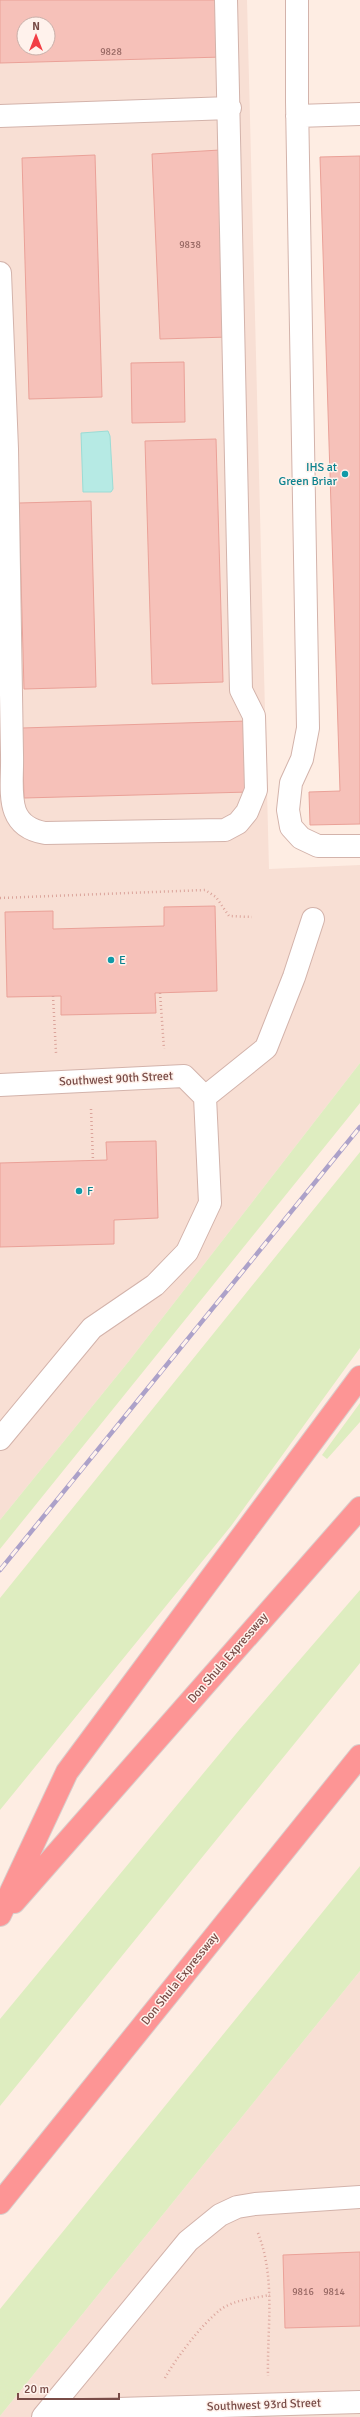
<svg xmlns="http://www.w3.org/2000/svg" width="360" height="2417" viewBox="0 0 360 2417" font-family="Signika,sans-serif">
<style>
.residential{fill:#f8dfd4;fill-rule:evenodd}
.green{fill:#deedc0}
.water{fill:#b6eae4;stroke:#9bdcd5}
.building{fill:#f6c1b9;stroke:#eaa198;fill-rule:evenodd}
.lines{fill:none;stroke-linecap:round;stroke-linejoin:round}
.minor-casing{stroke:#d3b3ab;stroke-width:24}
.highway-casing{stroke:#d9cdcb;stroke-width:24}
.path{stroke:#dba49b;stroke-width:2.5;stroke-dasharray:1 3;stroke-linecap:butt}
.minor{stroke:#fff;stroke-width:22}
.highway{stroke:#fd9595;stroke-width:22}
.rail-casing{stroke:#aca1c9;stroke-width:4.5}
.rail{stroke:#fff2ec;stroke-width:3;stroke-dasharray:9;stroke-linecap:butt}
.culture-dot{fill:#0f9aa8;stroke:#fff2ec;stroke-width:1.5}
.labels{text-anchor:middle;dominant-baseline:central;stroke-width:3;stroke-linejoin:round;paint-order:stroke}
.number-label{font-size:10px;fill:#986964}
.culture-label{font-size:12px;fill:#0d838f;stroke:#fff2ec;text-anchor:start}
.street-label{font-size:12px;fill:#794c47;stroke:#fff2ec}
</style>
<rect width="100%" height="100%" fill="#feede3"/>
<path class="residential" d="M 0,0 L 247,0 L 269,869 L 360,865 L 360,1063 L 129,1361 L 0,1520 ZM 24,24 L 48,24 L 48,48 L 24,48 Z
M 360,1971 L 360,2417 L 0,2417 L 0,2416 Z"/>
<path class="green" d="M 360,1063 L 360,1103 L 0,1549 L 0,1520 L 129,1361 Z
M 360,1152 L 360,1348 L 231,1526 L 0,1810 L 0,1598 Z
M 360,1403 L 360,1422 L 327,1459 L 322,1455 Z
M 360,1590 L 360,1663 L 0,2106 L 0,2019 L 240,1729 Z
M 360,1866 L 360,1971 L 0,2416 L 0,2309 Z"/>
<path class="water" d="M 108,431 L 110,436 L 113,489 L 111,492 L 83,492 L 81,433 Z"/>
<path class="building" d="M 0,0 L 221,0 L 223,57 L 0,63 ZM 24,24 L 48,24 L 48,48 L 24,48 Z
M 220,150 L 229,337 L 160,339 L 152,154 Z
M 95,155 L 102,397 L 29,399 L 22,158 Z
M 360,156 L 360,824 L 310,825 L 309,792 L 340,791 L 320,157 Z
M 184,362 L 185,422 L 132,423 L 131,363 Z
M 216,439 L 223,682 L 152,684 L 145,441 Z
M 91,501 L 96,687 L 24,689 L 19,503 Z
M 247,721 L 249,792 L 24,798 L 22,728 Z
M 215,906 L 217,991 L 155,993 L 156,1013 L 61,1015 L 61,996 L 7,997 L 5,912 L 53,911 L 53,929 L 164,926 L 164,907 Z
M 156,1141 L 158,1218 L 114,1220 L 114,1244 L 0,1247 L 0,1163 L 107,1160 L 106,1142 Z
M 360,2252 L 360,2326 L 285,2328 L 283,2255 Z"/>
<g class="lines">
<defs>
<path id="minor" d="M 297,0 L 297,102 L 308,728 L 302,759 L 291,783 L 288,810 L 291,827 L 301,838 L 318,846 L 360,846
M 0,116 L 230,108
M 297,116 L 360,114
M 0,273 L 7,449 L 12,755 C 13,789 3,826 45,833 L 225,830 L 238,823 L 247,812 L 256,790 L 254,716 L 241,690 L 226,0
M 0,1085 L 184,1076 L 205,1097 L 210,1203 L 187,1252 L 155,1285 L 92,1328 L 0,1439
M 205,1097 L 266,1048 L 294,977 L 313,919
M 48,2411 L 360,2402
M 43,2417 L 188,2241 L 220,2215 L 237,2207 L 255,2204 L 360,2197"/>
<path id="highway" d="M 14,1902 L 360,1508
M 0,1915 L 67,1772 L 360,1377
M 0,2203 L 360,1756"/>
</defs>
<use href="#minor" class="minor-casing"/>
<use href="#highway" class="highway-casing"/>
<path class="path" d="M 0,898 L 205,890 L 216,897 L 229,916 L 252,917
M 160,993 L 164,1049
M 53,996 L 56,1053
M 91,1109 L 93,1161
M 258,2233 C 276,2279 267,2327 268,2376
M 165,2378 C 176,2358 202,2324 220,2310 C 233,2300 254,2298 270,2295"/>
<use href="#minor" class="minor"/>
<use href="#highway" class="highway"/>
<defs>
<path id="rail" d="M 0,1570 L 360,1127"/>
</defs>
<use href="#rail" class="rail-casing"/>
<use href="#rail" class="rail"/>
</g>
<g class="culture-dot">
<circle cx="345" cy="474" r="4"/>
<circle cx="111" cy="960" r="4"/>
<circle cx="79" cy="1191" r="4"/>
</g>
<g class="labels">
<g class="number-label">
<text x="111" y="52">9828</text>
<text x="190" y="245">9838</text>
<text x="303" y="2292">9816</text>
<text x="334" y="2292">9814</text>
</g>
<g class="culture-label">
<text x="337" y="467" text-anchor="end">IHS at<tspan x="337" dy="14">Green Briar</tspan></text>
<text x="119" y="960">E</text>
<text x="87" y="1191">F</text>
</g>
<g class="street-label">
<text transform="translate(116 1079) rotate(-3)">Southwest 90th Street</text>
<text transform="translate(228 1658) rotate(-49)">Don Shula Expressway</text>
<text transform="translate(180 1979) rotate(-51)">Don Shula Expressway</text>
<text transform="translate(264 2405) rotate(-2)">Southwest 93rd Street</text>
</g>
</g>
<g transform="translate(36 36)"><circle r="19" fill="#fff2ec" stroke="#c9b0aa"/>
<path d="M0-3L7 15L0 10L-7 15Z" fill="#f23e45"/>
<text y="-6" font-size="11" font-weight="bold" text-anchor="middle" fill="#794c47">N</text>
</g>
<path d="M18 2393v6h101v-6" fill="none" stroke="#794c47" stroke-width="2"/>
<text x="24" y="2393" font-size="12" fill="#794c47" stroke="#fff2ec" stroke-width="3" paint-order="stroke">20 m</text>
</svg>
